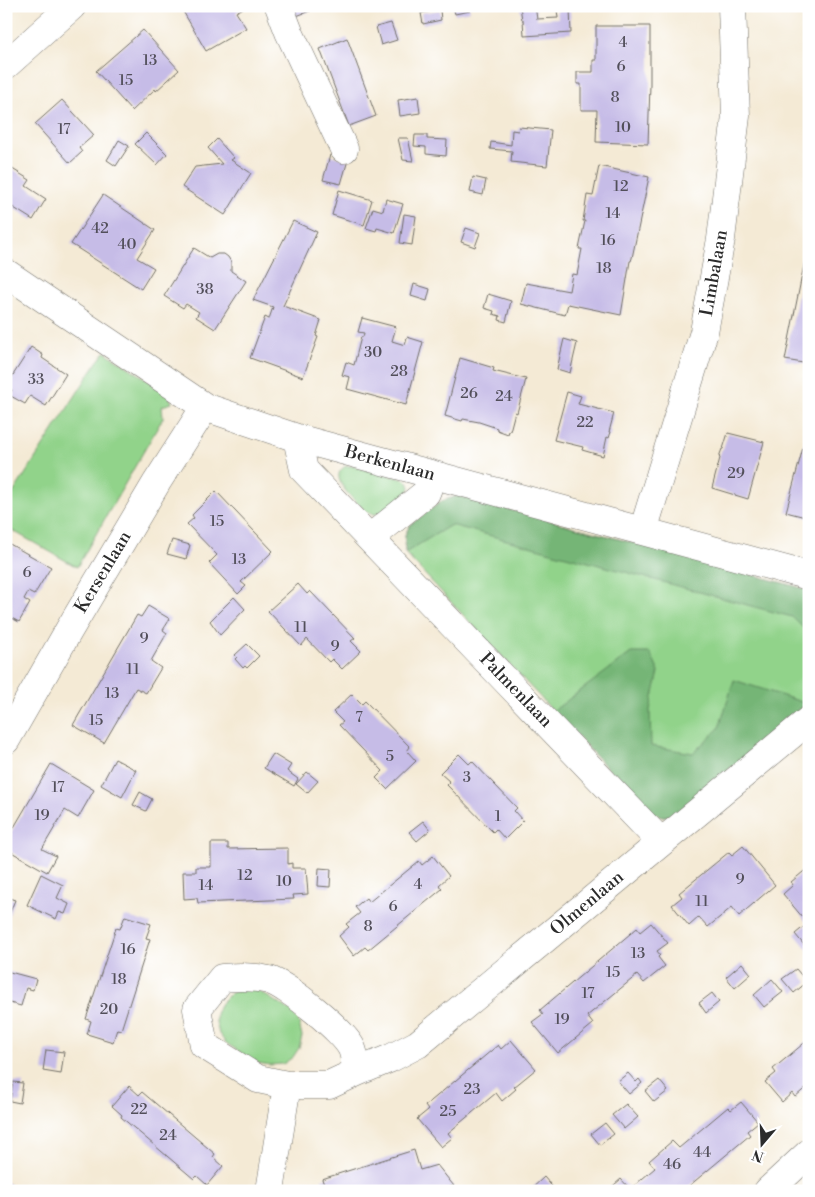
<svg xmlns="http://www.w3.org/2000/svg" width="815" height="1197" viewBox="0 0 815 1197" font-family="'Libre Bodoni',serif">
<style>
.green{fill:#91d38a;stroke:#5e7f5a}
.forest{fill:#74b576;stroke:#507050}
.building{fill:#c6bce7}
.lines{fill:none;stroke-linecap:round;stroke-linejoin:round}
.minor-casing{stroke:#716e66;stroke-width:29}
.minor{stroke:#fff;stroke-width:28}
.labels{text-anchor:middle;dominant-baseline:central;stroke-width:4.5;stroke-linejoin:round;paint-order:stroke}
.number-label{font-size:15px;fill:#524f5a}
.street-label{font-size:18px;fill:#2b2b2b;stroke:#fff}
</style>
<rect width="100%" height="100%" fill="#fff"/>
<filter id="ink" filterUnits="userSpaceOnUse"><feTurbulence type="fractalNoise" baseFrequency=".02" numOctaves="2"/><feDisplacementMap in="SourceGraphic" scale="10" xChannelSelector="R" yChannelSelector="G"/><feConvolveMatrix kernelMatrix="1 2 1 2 8 2 1 2 1" color-interpolation-filters="sRGB"/></filter>
<filter id="wash" filterUnits="userSpaceOnUse"><feTurbulence type="fractalNoise" baseFrequency=".0096" numOctaves="4" result="noise"/><feDisplacementMap in="SourceGraphic" scale="20" xChannelSelector="R" yChannelSelector="G"/><feGaussianBlur stdDeviation="1.12" result="paint"/><feColorMatrix in="noise" values="0 0 0 0 0 0 0 0 0 0 0 0 0 0 0 0 0 1.4 0 .05"/><feComposite in="paint" operator="in"/></filter>
<g filter="url(#wash)">
<rect width="100%" height="100%" fill="#f4ead5"/>
<path class="green" d="M 105,352 L 168,393 L 172,403 L 162,406 L 163,418 L 77,567 L 6,527 L 6,504 L 97,362 Z
M 346,466 L 352,466 L 403,479 L 408,482 L 410,487 L 408,492 C 400,498 382,516 373,514 C 370,514 367,512 365,511 C 356,501 325,477 346,466 Z
M 458,496 L 809,590 L 809,703 L 673,816 L 662,816 L 553,711 L 405,553 L 405,535 L 410,525 L 442,501 Z
M 239,989 L 252,989 L 260,992 L 292,1012 L 299,1023 L 302,1036 L 299,1048 L 293,1057 L 283,1064 L 270,1065 L 257,1063 L 226,1043 L 219,1034 L 216,1022 L 216,1014 L 221,1003 L 230,994 Z"/>
<path class="forest" d="M 458,496 L 809,590 L 809,634 L 792,617 L 451,525 L 405,553 L 405,535 L 410,525 L 442,501 Z
M 631,653 L 650,653 L 659,672 L 650,710 L 651,746 L 693,753 L 719,728 L 734,680 L 808,704 L 673,816 L 662,816 L 649,812 L 553,711 Z"/>
<g id="blocks">
<path class="building" d="M 180,6 L 247,6 L 236,12 L 246,28 L 206,51 Z
M 287,6 L 323,6 L 291,18 Z
M 453,6 L 469,6 L 470,11 L 455,14 Z
M 520,6 L 535,6 L 537,19 L 558,18 L 557,10 L 570,9 L 571,33 L 524,36 L 523,20 L 522,20 Z
M 440,10 L 441,20 L 423,24 L 421,13 Z
M 391,23 L 397,40 L 381,45 L 376,27 Z
M 596,26 L 650,26 L 650,85 L 648,144 L 596,142 L 597,110 L 581,110 L 581,84 L 577,84 L 577,72 L 593,72 L 593,60 L 596,60 Z
M 143,30 L 179,70 L 156,91 L 155,89 L 132,111 L 96,71 Z
M 347,38 L 376,116 L 349,126 L 320,49 Z
M 418,97 L 420,113 L 400,116 L 398,100 Z
M 62,100 L 94,135 L 79,148 L 82,152 L 70,163 L 35,124 Z
M 519,127 L 551,130 L 547,166 L 511,162 L 512,151 L 490,149 L 491,142 L 511,145 L 512,130 L 518,131 Z
M 146,133 L 167,154 L 157,165 L 135,144 Z
M 415,135 L 427,135 L 427,139 L 447,140 L 446,156 L 426,154 L 426,147 L 414,146 Z
M 398,138 L 408,138 L 413,161 L 403,160 Z
M 217,139 L 234,158 L 231,160 L 251,173 L 225,215 L 182,187 L 195,167 L 222,164 L 208,148 Z
M 119,140 L 129,146 L 116,166 L 107,160 Z
M 330,155 L 348,160 L 341,184 L 323,180 Z
M 6,165 L 30,180 L 26,186 L 46,199 L 33,220 L 6,203 Z
M 599,166 L 649,177 L 632,258 L 631,261 L 630,261 L 621,315 L 568,304 L 565,315 L 521,304 L 526,283 L 569,291 L 572,274 L 577,275 L 582,249 L 579,249 L 585,221 L 583,221 L 587,195 L 593,196 Z
M 473,177 L 486,180 L 483,195 L 470,192 Z
M 339,190 L 372,200 L 364,225 L 332,215 Z
M 103,195 L 155,230 L 137,258 L 154,268 L 141,289 L 71,244 Z
M 386,199 L 403,204 L 394,233 L 377,228 L 376,231 L 366,228 L 373,208 L 383,211 Z
M 404,214 L 416,216 L 412,245 L 400,243 Z
M 293,221 L 317,232 L 283,306 L 321,320 L 316,336 L 318,337 L 303,377 L 250,358 L 265,317 L 269,319 L 273,307 L 253,300 Z
M 466,228 L 480,233 L 475,247 L 461,242 Z
M 808,245 L 809,245 L 809,364 L 785,360 Z
M 194,248 L 210,258 L 217,254 L 224,254 L 228,257 L 231,262 L 231,271 L 246,281 L 215,329 L 196,317 L 199,312 L 186,304 L 183,308 L 164,296 Z
M 414,284 L 430,289 L 427,301 L 411,296 Z
M 488,294 L 511,301 L 506,322 L 499,320 L 500,316 L 493,314 L 494,311 L 484,308 Z
M 362,318 L 396,327 L 392,341 L 405,345 L 407,337 L 423,342 L 406,405 L 347,389 L 350,377 L 342,375 L 346,362 L 354,365 L 361,337 L 363,337 L 364,333 L 358,332 Z
M 564,339 L 577,343 L 570,373 L 557,369 Z
M 31,347 L 43,355 L 42,358 L 66,374 L 46,406 L 30,396 L 25,404 L 9,395 L 12,390 L 6,386 Z
M 460,358 L 494,368 L 493,371 L 526,379 L 517,413 L 515,412 L 510,431 L 509,431 L 508,434 L 497,430 L 497,428 L 479,422 L 463,419 L 462,421 L 445,416 Z
M 567,392 L 581,396 L 578,404 L 614,413 L 609,432 L 611,432 L 609,438 L 607,437 L 603,456 L 582,450 L 583,447 L 554,440 Z
M 728,433 L 764,442 L 748,499 L 712,488 L 720,458 L 719,457 L 722,449 L 723,449 Z
M 805,440 L 809,441 L 809,518 L 786,512 Z
M 216,491 L 273,551 L 241,582 L 246,586 L 238,594 L 209,563 L 217,555 L 187,524 L 194,518 L 192,515 Z
M 172,540 L 190,545 L 186,559 L 167,554 Z
M 6,542 L 51,567 L 34,595 L 28,592 L 24,599 L 30,603 L 19,622 L 6,615 Z
M 298,584 L 307,594 L 310,591 L 355,638 L 351,641 L 361,651 L 342,669 L 332,659 L 329,662 L 307,639 L 301,646 L 268,611 Z
M 234,597 L 245,609 L 220,635 L 210,621 Z
M 148,606 L 170,619 L 163,630 L 167,633 L 151,661 L 161,668 L 146,693 L 136,688 L 104,743 L 73,725 L 137,615 L 141,617 Z
M 247,644 L 259,656 L 247,668 L 245,666 L 243,668 L 235,659 L 237,657 L 235,655 Z
M 352,694 L 362,704 L 365,701 L 410,747 L 407,751 L 416,761 L 387,789 L 376,778 L 383,771 L 339,725 L 343,722 L 333,712 Z
M 273,754 L 291,765 L 287,771 L 298,779 L 294,786 L 264,768 Z
M 459,754 L 469,764 L 472,761 L 517,808 L 514,811 L 523,821 L 505,839 L 496,829 L 493,832 L 447,785 L 450,782 L 440,773 Z
M 115,759 L 136,770 L 122,797 L 101,785 Z
M 51,764 L 94,790 L 78,818 L 65,810 L 42,849 L 56,856 L 47,872 L 6,849 L 6,841 Z
M 307,772 L 318,781 L 307,793 L 296,784 Z
M 140,792 L 152,799 L 146,811 L 133,805 Z
M 423,821 L 430,830 L 417,841 L 409,832 Z
M 211,843 L 228,843 L 228,849 L 288,848 L 288,864 L 292,863 L 292,868 L 306,868 L 308,894 L 293,895 L 294,899 L 198,903 L 197,898 L 184,899 L 183,872 L 196,872 L 196,867 L 211,867 Z
M 743,846 L 775,885 L 739,916 L 732,907 L 708,927 L 699,917 L 689,926 L 672,905 L 682,897 L 679,893 L 729,852 L 732,855 Z
M 433,856 L 449,876 L 439,885 L 442,889 L 368,950 L 365,947 L 354,956 L 339,936 L 349,927 L 346,924 L 360,913 L 355,907 L 366,898 L 369,902 L 419,861 L 422,865 Z
M 809,867 L 809,925 L 783,894 L 793,885 L 791,882 Z
M 319,868 L 331,869 L 330,887 L 318,886 Z
M 41,874 L 63,885 L 57,898 L 69,904 L 65,914 L 59,912 L 56,919 L 27,905 Z
M 6,897 L 15,900 L 6,922 Z
M 125,916 L 151,924 L 146,938 L 150,939 L 121,1030 L 117,1029 L 113,1042 L 87,1034 L 91,1021 L 86,1019 L 116,928 L 120,929 Z
M 651,923 L 668,943 L 657,951 L 660,955 L 658,957 L 665,966 L 644,983 L 637,975 L 587,1016 L 593,1024 L 558,1053 L 532,1022 L 543,1014 L 540,1010 L 637,928 L 640,932 Z
M 806,925 L 809,928 L 809,951 L 795,934 Z
M 742,963 L 751,974 L 735,988 L 726,977 Z
M 796,969 L 807,982 L 794,993 L 782,979 Z
M 6,971 L 36,979 L 33,990 L 26,988 L 21,1006 L 6,1002 Z
M 772,979 L 783,992 L 764,1007 L 754,995 Z
M 712,993 L 719,1002 L 706,1013 L 699,1003 Z
M 809,1039 L 809,1085 L 795,1097 L 792,1093 L 782,1102 L 765,1082 L 776,1073 L 773,1069 Z
M 511,1040 L 536,1069 L 514,1087 L 516,1089 L 502,1101 L 496,1093 L 448,1133 L 452,1138 L 441,1147 L 417,1119 L 428,1110 L 425,1106 L 498,1045 L 501,1049 Z
M 46,1050 L 64,1052 L 61,1074 L 43,1071 Z
M 628,1073 L 636,1082 L 639,1079 L 642,1083 L 629,1094 L 618,1081 Z
M 659,1080 L 668,1091 L 654,1102 L 645,1091 Z
M 13,1082 L 23,1083 L 20,1103 L 10,1101 Z
M 129,1086 L 139,1095 L 142,1092 L 215,1154 L 213,1157 L 223,1166 L 207,1185 L 197,1176 L 194,1179 L 121,1117 L 122,1115 L 112,1106 Z
M 741,1102 L 758,1122 L 747,1131 L 750,1135 L 683,1191 L 607,1191 L 621,1179 L 630,1189 L 655,1168 L 649,1161 L 672,1141 L 679,1148 L 728,1107 L 731,1110 Z
M 626,1104 L 638,1117 L 624,1129 L 612,1115 Z
M 605,1123 L 614,1134 L 600,1145 L 591,1134 Z
M 414,1150 L 420,1170 L 437,1165 L 454,1186 L 450,1187 L 451,1191 L 326,1191 L 322,1179 Z
M 544,1177 L 556,1191 L 529,1191 Z
M 6,1182 L 18,1191 L 6,1191 Z"/>
</g>
</g>
<g filter="url(#ink)">
<use href="#blocks" fill-opacity="0" stroke="#716e66" stroke-width="1"/>
<g class="lines">
<defs>
<path id="minor" d="M 279,6 L 289,32 L 344,149
M 6,65 L 72,6
M 6,273 L 205,407 L 297,438 L 809,576
M 297,438 L 304,470 L 661,842
M 643,531 L 704,332 L 721,239 L 736,116 L 732,6
M 370,538 L 426,493 L 433,475
M 6,740 L 69,630 L 157,482 L 205,407
M 287,1085 L 258,1079 L 204,1045 L 197,1009 L 222,978 C 238,977 253,976 269,980 C 287,985 345,1032 352,1049 C 355,1056 355,1065 357,1072
M 270,1191 L 287,1085 L 329,1085 L 357,1072 L 391,1058 L 418,1044 L 809,720
M 768,1191 L 809,1153"/>
</defs>
<use href="#minor" class="minor-casing"/>
<use href="#minor" class="minor"/>
</g>
</g>
<g class="labels">
<g class="number-label">
<text x="623" y="42">4</text>
<text x="150" y="60">13</text>
<text x="621" y="66">6</text>
<text x="126" y="80">15</text>
<text x="615" y="97">8</text>
<text x="623" y="127">10</text>
<text x="64" y="129">17</text>
<text x="621" y="186">12</text>
<text x="613" y="213">14</text>
<text x="100" y="228">42</text>
<text x="608" y="240">16</text>
<text x="127" y="244">40</text>
<text x="604" y="268">18</text>
<text x="205" y="289">38</text>
<text x="373" y="352">30</text>
<text x="399" y="371">28</text>
<text x="36" y="379">33</text>
<text x="469" y="393">26</text>
<text x="504" y="396">24</text>
<text x="585" y="422">22</text>
<text x="736" y="473">29</text>
<text x="217" y="521">15</text>
<text x="239" y="559">13</text>
<text x="27" y="572">6</text>
<text x="301" y="627">11</text>
<text x="144" y="638">9</text>
<text x="335" y="646">9</text>
<text x="133" y="669">11</text>
<text x="112" y="693">13</text>
<text x="359" y="717">7</text>
<text x="96" y="720">15</text>
<text x="390" y="756">5</text>
<text x="467" y="777">3</text>
<text x="58" y="787">17</text>
<text x="42" y="815">19</text>
<text x="498" y="816">1</text>
<text x="245" y="875">12</text>
<text x="740" y="879">9</text>
<text x="284" y="881">10</text>
<text x="418" y="884">4</text>
<text x="206" y="885">14</text>
<text x="702" y="901">11</text>
<text x="393" y="906">6</text>
<text x="368" y="926">8</text>
<text x="128" y="949">16</text>
<text x="638" y="953">13</text>
<text x="613" y="972">15</text>
<text x="119" y="979">18</text>
<text x="588" y="993">17</text>
<text x="109" y="1009">20</text>
<text x="562" y="1019">19</text>
<text x="472" y="1089">23</text>
<text x="139" y="1109">22</text>
<text x="448" y="1111">25</text>
<text x="168" y="1135">24</text>
<text x="702" y="1152">44</text>
<text x="672" y="1164">46</text>
</g>
<g class="street-label">
<text transform="translate(714 273) rotate(-80)">Limbalaan</text>
<text transform="translate(390 463) rotate(15)">Berkenlaan</text>
<text transform="translate(103 572) rotate(-59)">Kersenlaan</text>
<text transform="translate(516 690) rotate(46)">Palmenlaan</text>
<text transform="translate(587 903) rotate(-40)">Olmenlaan</text>
</g>
</g>
<rect width="815" height="1197" fill="none" stroke="#fff" stroke-width="25"/>
<g transform="translate(762 1144) rotate(199)" stroke="#ffffff" stroke-width="4" paint-order="stroke">
<path d="M0-4L9 19L0 12L-9 19Z" fill="#2b2b2b"/>
<text y="-8" font-size="14" font-weight="bold" text-anchor="middle" fill="#2b2b2b">N</text>
</g>
</svg>
